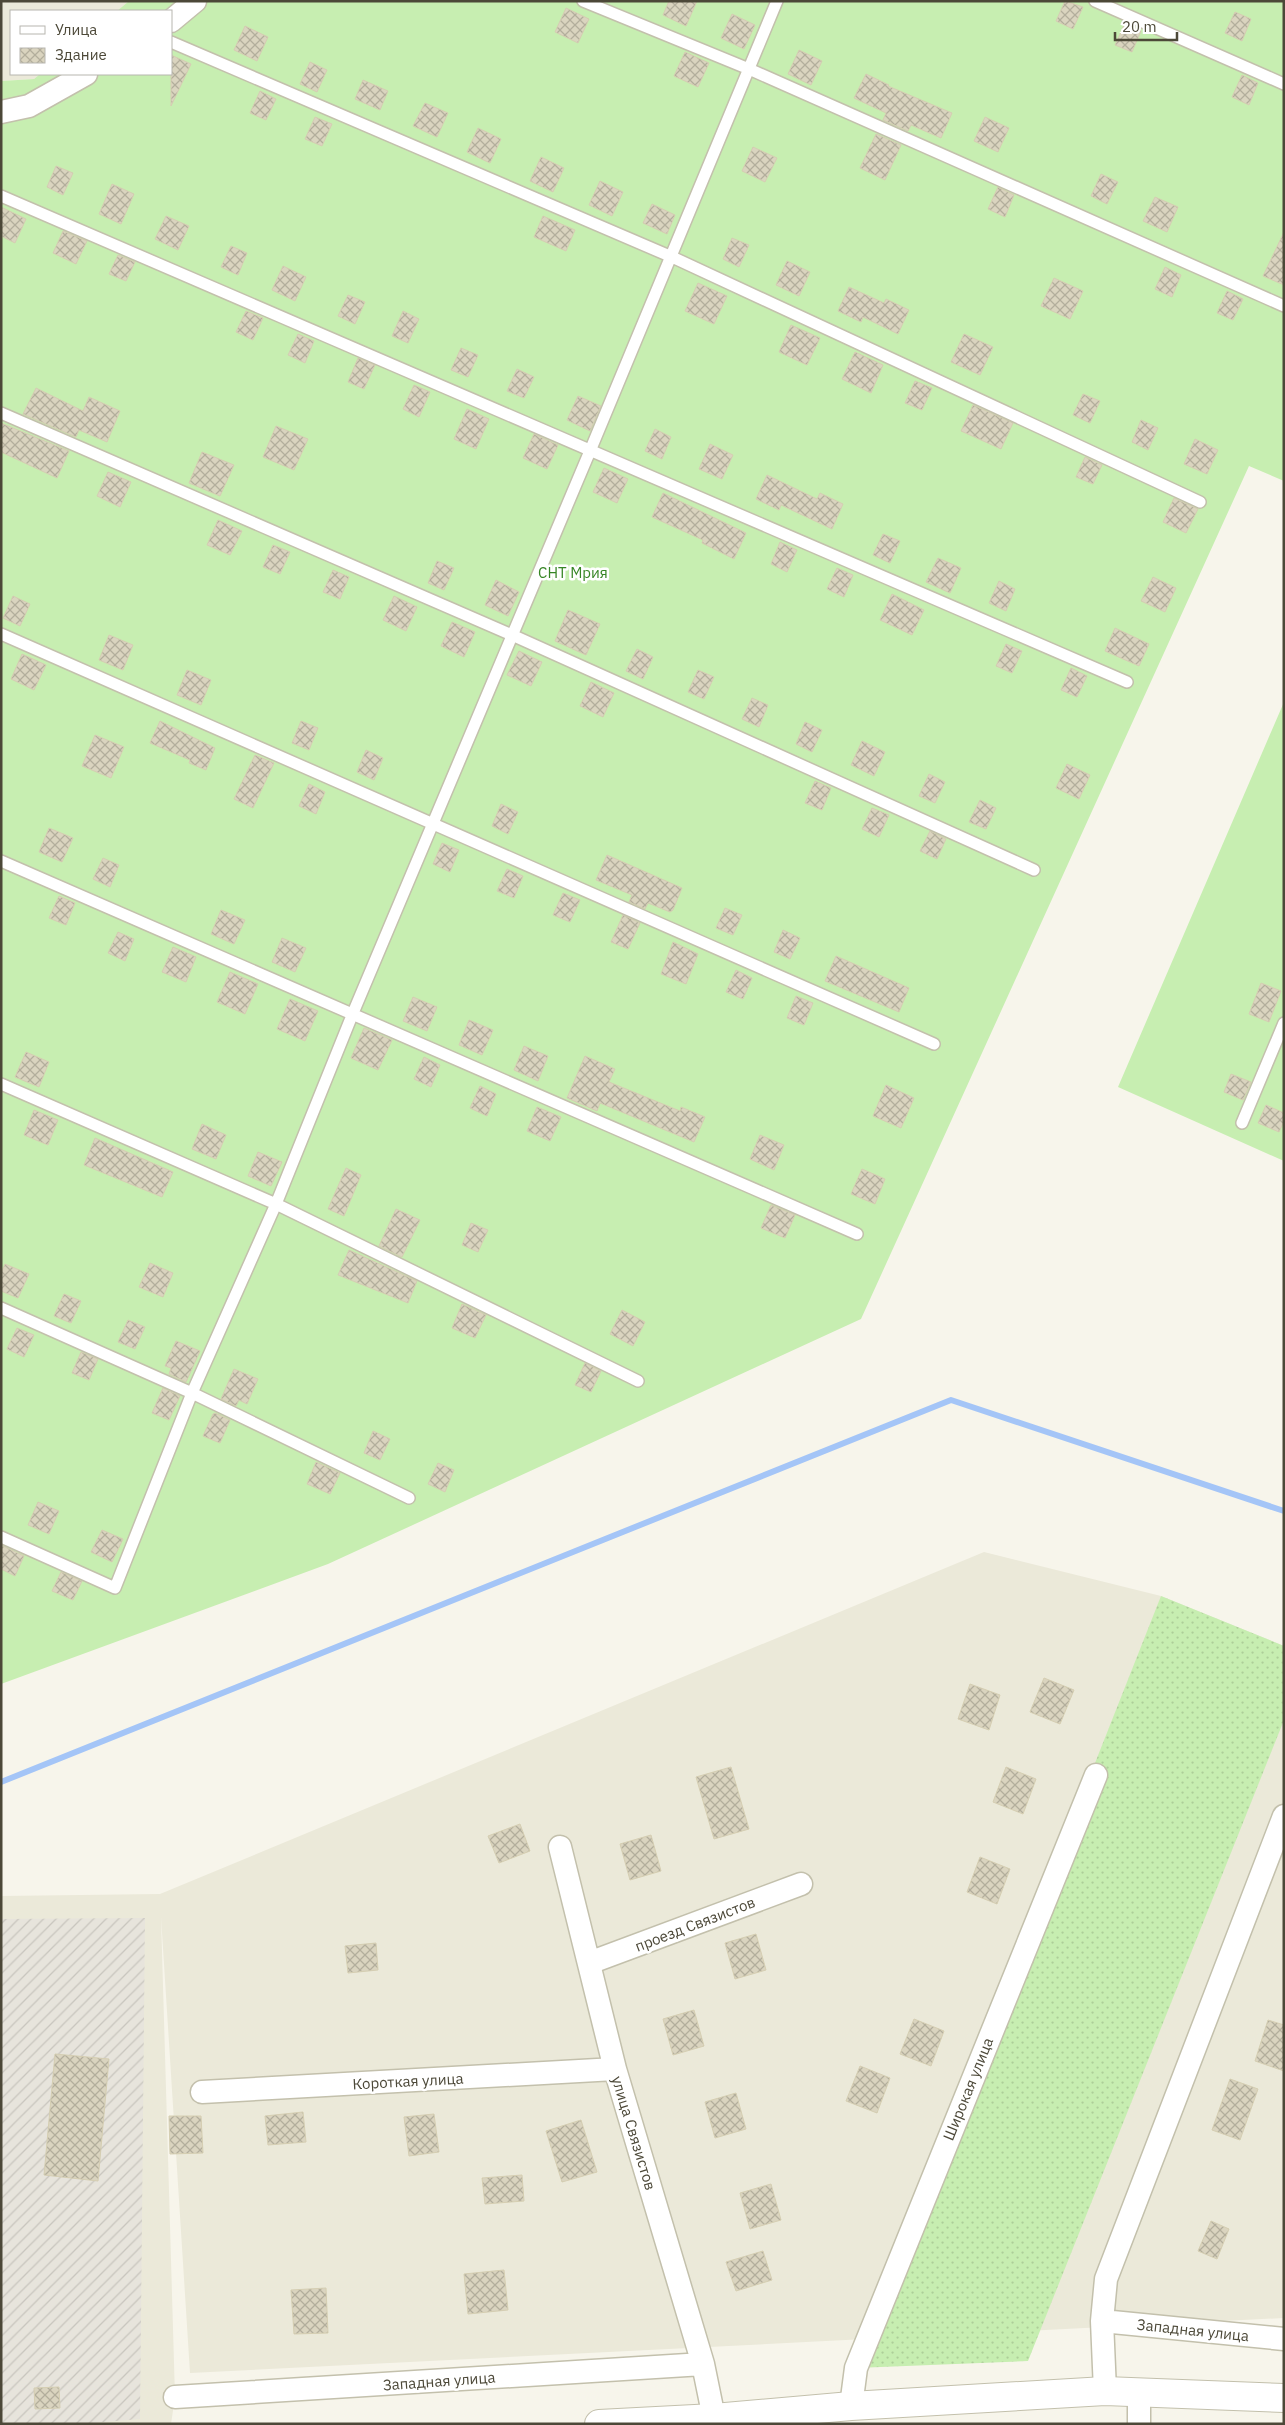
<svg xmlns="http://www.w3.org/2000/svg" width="1285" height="2425" viewBox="0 0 1285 2425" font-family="'IBM Plex Sans',sans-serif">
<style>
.residential{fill:#ebe9d9}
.industrial{fill:url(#industrial-furrows)}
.grass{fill:url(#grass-dots)}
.garden{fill:#c7eeb1}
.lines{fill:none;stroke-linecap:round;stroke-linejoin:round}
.stream{stroke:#a4c5f7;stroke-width:6}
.building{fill:url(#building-cross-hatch);stroke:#d5ceb2}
.service-casing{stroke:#c3c0ac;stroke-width:14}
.minor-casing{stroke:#c3c0ac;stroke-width:25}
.tertiary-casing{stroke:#c3c0ac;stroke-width:30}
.service{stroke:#fff;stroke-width:11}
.minor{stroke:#fff;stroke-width:22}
.tertiary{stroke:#fff;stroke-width:28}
.labels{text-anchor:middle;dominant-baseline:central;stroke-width:5;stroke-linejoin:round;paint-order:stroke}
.park-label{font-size:15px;fill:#368524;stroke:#fff}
.street-label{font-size:15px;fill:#4c4838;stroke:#fff}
</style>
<defs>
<pattern id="industrial-furrows" width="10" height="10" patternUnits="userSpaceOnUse" patternTransform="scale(1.25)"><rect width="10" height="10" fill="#e7e4dc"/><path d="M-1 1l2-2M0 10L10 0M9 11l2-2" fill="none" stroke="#c8c5be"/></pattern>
<pattern id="grass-dots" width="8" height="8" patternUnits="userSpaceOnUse" patternTransform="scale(1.25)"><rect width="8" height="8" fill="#c7eeb1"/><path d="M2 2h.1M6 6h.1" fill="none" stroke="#adce99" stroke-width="1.8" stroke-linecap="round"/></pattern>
<pattern id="building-cross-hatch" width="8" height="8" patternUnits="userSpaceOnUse" patternTransform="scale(1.25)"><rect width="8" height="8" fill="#dad4bf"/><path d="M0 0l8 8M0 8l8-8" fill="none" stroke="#b3ae9c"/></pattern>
</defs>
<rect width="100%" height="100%" fill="#f7f5eb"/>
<path class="residential" d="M 1,1 L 129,1 L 117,11 L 11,11 L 11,74 L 40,74 L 34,79 L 1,81 Z
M 984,1552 L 1161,1596 L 1284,1646 L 1284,2318 L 190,2373 L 161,1917 L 175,2397 L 171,2424 L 1,2424 L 1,1896 L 160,1894 Z"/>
<path class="industrial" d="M 145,1918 L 140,2419 L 80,2424 L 1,2424 L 1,1919 Z"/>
<path class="grass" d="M 1161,1596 L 1284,1646 L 1284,1720 L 1028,2361 L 856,2368 Z"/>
<path class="garden" d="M 129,1 L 1284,1 L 1284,481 L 1249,466 L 861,1319 L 328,1564 L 1,1684 L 1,81 L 34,79 L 40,74 L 171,74 L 171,11 L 117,11 Z
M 1284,702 L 1284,1161 L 1118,1087 Z"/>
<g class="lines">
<path class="stream" d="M 1,1782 L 951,1400 L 1284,1511"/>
</g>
<path class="building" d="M 669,1 L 697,1 L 686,26 L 663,15 Z
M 1065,1 L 1083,7 L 1073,29 L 1056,21 Z
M 566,8 L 589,19 L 578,43 L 555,32 Z
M 1235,12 L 1251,19 L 1242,41 L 1225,33 Z
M 732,14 L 755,25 L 744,49 L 721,38 Z
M 1125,23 L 1141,31 L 1132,52 L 1115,45 Z
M 245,26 L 268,37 L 257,61 L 234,50 Z
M 799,50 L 822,61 L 811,85 L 788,74 Z
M 685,52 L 709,63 L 698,87 L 674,76 Z
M 171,55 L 191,64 L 171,106 Z
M 310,62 L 327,70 L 317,92 L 300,84 Z
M 866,74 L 889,85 L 888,86 L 952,113 L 941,138 L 911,125 L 908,131 L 883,120 L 886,113 L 854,98 Z
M 1242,75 L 1258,83 L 1249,105 L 1232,97 Z
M 363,80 L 388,91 L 380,110 L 355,99 Z
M 260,91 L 276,99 L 266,120 L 250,113 Z
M 425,103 L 448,113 L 437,137 L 413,126 Z
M 315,117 L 332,124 L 322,146 L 305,139 Z
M 985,117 L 1009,128 L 998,152 L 974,141 Z
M 478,128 L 501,139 L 490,163 L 467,152 Z
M 876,134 L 901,145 L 885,180 L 860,168 Z
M 753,147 L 777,158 L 765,182 L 742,171 Z
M 541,157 L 564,168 L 553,192 L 530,181 Z
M 56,166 L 73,173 L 63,195 L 47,187 Z
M 1101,174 L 1118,182 L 1107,204 L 1091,196 Z
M 600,181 L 623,192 L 612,216 L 589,205 Z
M 112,184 L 134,194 L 121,224 L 99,214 Z
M 998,187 L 1014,195 L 1005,217 L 988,209 Z
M 1155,197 L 1178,207 L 1167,232 L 1143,221 Z
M 652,204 L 675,215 L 667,234 L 643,223 Z
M 1,207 L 26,219 L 15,243 L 1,236 Z
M 166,216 L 189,226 L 178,250 L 155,239 Z
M 543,216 L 575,230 L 566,251 L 534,237 Z
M 63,231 L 87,241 L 76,264 L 53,253 Z
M 1284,232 L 1284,285 L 1263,276 Z
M 732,238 L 749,245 L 739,267 L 723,259 Z
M 231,246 L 247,253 L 238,275 L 221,267 Z
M 118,255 L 135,262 L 126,281 L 109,274 Z
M 787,261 L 810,272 L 799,296 L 776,285 Z
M 283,266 L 306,277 L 295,301 L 272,290 Z
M 1165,267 L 1181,275 L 1172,297 L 1155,289 Z
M 1054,278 L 1083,291 L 1070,319 L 1041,306 Z
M 698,283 L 727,296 L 714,324 L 685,311 Z
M 849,287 L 884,303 L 886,299 L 909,310 L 898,334 L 863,317 L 861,322 L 838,311 Z
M 1227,291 L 1243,299 L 1233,320 L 1217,313 Z
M 348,295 L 365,302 L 355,324 L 338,316 Z
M 246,311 L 263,318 L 253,340 L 236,332 Z
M 403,311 L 419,319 L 408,343 L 392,336 Z
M 791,325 L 820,338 L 807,365 L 779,352 Z
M 298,334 L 314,341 L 305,363 L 288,355 Z
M 964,334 L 993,347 L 980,375 L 951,362 Z
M 461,348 L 478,355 L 468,377 L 451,370 Z
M 855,352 L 883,365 L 871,393 L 842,379 Z
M 358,358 L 375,365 L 364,389 L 348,382 Z
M 517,369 L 534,377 L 524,398 L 507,391 Z
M 915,381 L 932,388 L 922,410 L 905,403 Z
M 414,385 L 430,392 L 419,417 L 403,409 Z
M 36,388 L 83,411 L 89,397 L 120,411 L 107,442 L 79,430 L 76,437 L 23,414 Z
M 1083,394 L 1100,401 L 1090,423 L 1073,415 Z
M 578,396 L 601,406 L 590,431 L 567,420 Z
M 973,405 L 1013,423 L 1001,449 L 961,431 Z
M 467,409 L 489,419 L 476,449 L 454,439 Z
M 1141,420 L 1158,428 L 1148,450 L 1132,442 Z
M 1,423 L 69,451 L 57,478 L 1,452 Z
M 276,426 L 308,439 L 294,470 L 263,457 Z
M 655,429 L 671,437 L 662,459 L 645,451 Z
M 534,434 L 558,445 L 547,469 L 523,458 Z
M 1195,439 L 1218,450 L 1207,474 L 1184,464 Z
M 710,444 L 733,455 L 722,479 L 699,469 Z
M 202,452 L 234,465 L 220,496 L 189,483 Z
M 1085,457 L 1102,465 L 1093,484 L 1076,477 Z
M 604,468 L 628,479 L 617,503 L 593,492 Z
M 108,472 L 131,482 L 120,507 L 97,496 Z
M 767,475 L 817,499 L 820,493 L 843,504 L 832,529 L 781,505 L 779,510 L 756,499 Z
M 663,493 L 746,533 L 734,559 L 702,543 L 703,540 L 652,517 Z
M 1174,498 L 1198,509 L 1186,533 L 1163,522 Z
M 218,520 L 242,531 L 230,555 L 207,545 Z
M 883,534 L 900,541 L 890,563 L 873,555 Z
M 780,542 L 797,550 L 787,572 L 771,564 Z
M 273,545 L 290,552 L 280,574 L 263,567 Z
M 938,558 L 961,568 L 950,593 L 926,582 Z
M 437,561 L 454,568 L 444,590 L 428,583 Z
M 837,568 L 853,575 L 844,597 L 827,589 Z
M 333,570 L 349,577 L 340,599 L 323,592 Z
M 1153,577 L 1176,588 L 1165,612 L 1141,601 Z
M 496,580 L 519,592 L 508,616 L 485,605 Z
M 999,581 L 1015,589 L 1006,611 L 989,603 Z
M 892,594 L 924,610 L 912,635 L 880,620 Z
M 13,596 L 30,604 L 20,626 L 3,618 Z
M 394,596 L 417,607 L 406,631 L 383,620 Z
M 568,610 L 600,624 L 586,655 L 555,641 Z
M 452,622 L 475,632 L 464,657 L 441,646 Z
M 1115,628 L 1149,644 L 1139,666 L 1105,651 Z
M 109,635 L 133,645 L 123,670 L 99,660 Z
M 1006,644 L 1022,651 L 1012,673 L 996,666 Z
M 637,649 L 653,657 L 643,679 L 626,671 Z
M 519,651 L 542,662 L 531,686 L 507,675 Z
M 22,654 L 46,665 L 34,690 L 11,679 Z
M 1071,668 L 1087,676 L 1077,697 L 1061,690 Z
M 187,670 L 211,680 L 201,705 L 177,695 Z
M 698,670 L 714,677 L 704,699 L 688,692 Z
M 591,682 L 614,693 L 603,717 L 580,706 Z
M 752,698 L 768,705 L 759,727 L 742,719 Z
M 160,721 L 215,748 L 206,770 L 189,763 L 190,760 L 150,743 Z
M 301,721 L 318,728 L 309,750 L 292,743 Z
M 805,722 L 822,730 L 812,752 L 796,744 Z
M 95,735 L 124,747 L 111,778 L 82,766 Z
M 862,741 L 885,752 L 874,776 L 851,765 Z
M 366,750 L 383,758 L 374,780 L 357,772 Z
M 255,755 L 274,763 L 253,808 L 234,799 Z
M 1067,764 L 1090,775 L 1079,799 L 1056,788 Z
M 929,774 L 945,782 L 935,803 L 919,796 Z
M 815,781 L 831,788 L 822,810 L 805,803 Z
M 309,784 L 325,792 L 316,814 L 299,806 Z
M 980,800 L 996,808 L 986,829 L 969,822 Z
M 501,804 L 518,812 L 508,834 L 492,826 Z
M 872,808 L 889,815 L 879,837 L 862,829 Z
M 49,828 L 73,838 L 62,862 L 39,852 Z
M 930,831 L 946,839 L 937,859 L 920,851 Z
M 442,843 L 459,850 L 450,872 L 433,864 Z
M 607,855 L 682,888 L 673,910 L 670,912 L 648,903 L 645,909 L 629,902 L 632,895 L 596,880 Z
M 103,858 L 119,865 L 110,887 L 93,879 Z
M 507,869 L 523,876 L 514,898 L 497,891 Z
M 563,893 L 580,900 L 570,922 L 553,915 Z
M 59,896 L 75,903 L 66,925 L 49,918 Z
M 725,908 L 742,915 L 733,935 L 716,928 Z
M 221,910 L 245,920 L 234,944 L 211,934 Z
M 623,915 L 640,923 L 628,949 L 611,942 Z
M 783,930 L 800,938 L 790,959 L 774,952 Z
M 118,932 L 134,939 L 125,961 L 108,953 Z
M 282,938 L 306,948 L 295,972 L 272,962 Z
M 673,942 L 698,954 L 686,984 L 661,974 Z
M 173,947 L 196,957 L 186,982 L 162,972 Z
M 836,956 L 909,988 L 899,1012 L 825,981 Z
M 736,970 L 752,978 L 743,999 L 726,992 Z
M 230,972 L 258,984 L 245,1014 L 217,1002 Z
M 1261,983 L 1281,991 L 1269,1022 L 1249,1014 Z
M 796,996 L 813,1003 L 804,1025 L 787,1018 Z
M 413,997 L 437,1007 L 427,1031 L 403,1021 Z
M 290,999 L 318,1011 L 305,1041 L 277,1029 Z
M 469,1020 L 493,1030 L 482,1055 L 459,1045 Z
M 364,1028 L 392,1040 L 378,1070 L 351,1058 Z
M 524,1046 L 548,1056 L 538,1081 L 514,1070 Z
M 26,1052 L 49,1062 L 39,1087 L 15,1077 Z
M 585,1056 L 615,1069 L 609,1082 L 680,1111 L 681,1107 L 705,1117 L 694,1142 L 600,1103 L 597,1111 L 567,1098 Z
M 424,1057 L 440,1065 L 431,1087 L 414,1079 Z
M 1231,1074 L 1251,1082 L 1243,1100 L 1224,1092 Z
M 886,1085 L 914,1098 L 901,1128 L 873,1116 Z
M 480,1086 L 496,1094 L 487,1116 L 470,1108 Z
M 1266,1105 L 1284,1113 L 1284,1121 L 1279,1132 L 1258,1123 Z
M 537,1107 L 561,1117 L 550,1141 L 527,1131 Z
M 34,1110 L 58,1120 L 48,1145 L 24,1135 Z
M 202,1124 L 226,1135 L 216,1159 L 192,1149 Z
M 760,1135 L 784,1145 L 774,1170 L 750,1159 Z
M 95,1138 L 173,1172 L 162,1197 L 84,1165 Z
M 258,1152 L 282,1162 L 271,1186 L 248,1176 Z
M 346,1168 L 361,1175 L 344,1216 L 328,1209 Z
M 862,1169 L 885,1179 L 875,1204 L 851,1194 Z
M 771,1205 L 795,1215 L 785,1238 L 761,1228 Z
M 396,1209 L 420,1220 L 402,1257 L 379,1246 Z
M 471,1223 L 488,1230 L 478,1252 L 462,1245 Z
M 349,1250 L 417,1281 L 408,1303 L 338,1275 Z
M 150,1263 L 173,1273 L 163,1297 L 139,1287 Z
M 5,1264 L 29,1274 L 18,1298 L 1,1291 L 1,1273 Z
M 64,1294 L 81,1301 L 71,1323 L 54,1316 Z
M 462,1304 L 486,1315 L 475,1338 L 452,1328 Z
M 622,1310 L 645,1322 L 633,1346 L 610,1334 Z
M 128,1320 L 145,1327 L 135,1349 L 118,1342 Z
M 17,1328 L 34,1335 L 24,1357 L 7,1349 Z
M 176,1341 L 200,1351 L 186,1382 L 169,1374 L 171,1368 L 165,1366 Z
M 81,1352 L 98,1359 L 89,1380 L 72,1373 Z
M 585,1363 L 601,1371 L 591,1392 L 575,1385 Z
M 234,1369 L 258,1379 L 247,1404 L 239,1400 L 236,1406 L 221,1399 Z
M 163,1388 L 180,1396 L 169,1420 L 152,1413 Z
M 215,1413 L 230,1420 L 220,1443 L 203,1436 L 213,1414 Z
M 373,1431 L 390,1439 L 380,1460 L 364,1453 Z
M 316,1462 L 340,1473 L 330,1494 L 307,1484 Z
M 438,1463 L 454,1470 L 445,1492 L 428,1484 Z
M 38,1502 L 59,1511 L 49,1534 L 28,1525 Z
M 102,1530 L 123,1539 L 112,1562 L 91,1552 Z
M 1,1545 L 24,1556 L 15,1576 L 1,1569 Z
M 61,1572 L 82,1581 L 73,1600 L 52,1591 Z
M 1044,1678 L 1074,1690 L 1060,1724 L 1030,1712 Z
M 970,1684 L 1000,1695 L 989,1730 L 958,1719 Z
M 731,1767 L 749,1829 L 714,1839 L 696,1777 Z
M 1006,1767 L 1036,1779 L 1023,1814 L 993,1802 Z
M 520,1824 L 530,1851 L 499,1863 L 488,1836 Z
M 651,1835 L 661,1871 L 630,1880 L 620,1844 Z
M 980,1857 L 1010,1869 L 997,1904 L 967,1892 Z
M 756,1934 L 766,1970 L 735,1979 L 725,1943 Z
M 376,1943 L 378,1970 L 348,1973 L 345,1946 Z
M 694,2010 L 704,2046 L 673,2055 L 663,2019 Z
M 914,2019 L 944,2031 L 931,2066 L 900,2054 Z
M 1268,2020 L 1284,2025 L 1284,2071 L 1255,2061 Z
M 55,2054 L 109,2059 L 98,2181 L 44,2175 Z
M 860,2066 L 890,2078 L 877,2113 L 846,2101 Z
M 1230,2079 L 1258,2089 L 1240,2140 L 1212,2130 Z
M 736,2093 L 746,2129 L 715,2138 L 705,2102 Z
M 303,2112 L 306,2142 L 268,2145 L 265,2116 Z
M 434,2114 L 439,2152 L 409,2156 L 404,2117 Z
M 169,2116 L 201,2116 L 203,2153 L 170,2154 Z
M 581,2120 L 597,2172 L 562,2182 L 546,2131 Z
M 522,2175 L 524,2201 L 485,2204 L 482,2178 Z
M 771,2184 L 781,2220 L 750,2229 L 740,2193 Z
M 1211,2221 L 1229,2229 L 1217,2259 L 1198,2251 Z
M 763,2251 L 772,2280 L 736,2291 L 726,2262 Z
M 504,2270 L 508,2310 L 468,2314 L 464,2274 Z
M 326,2288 L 328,2333 L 294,2334 L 291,2290 Z
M 59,2387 L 60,2408 L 35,2409 L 34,2388 Z"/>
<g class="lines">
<defs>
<path id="service" d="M 583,1 L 749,69 L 1284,306
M 1095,1 L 1284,84
M 171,42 L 672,257 L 1200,502
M 1,196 L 1127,682
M 1,413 L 512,635 L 1034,870
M 1,634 L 934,1044
M 1,861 L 857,1234
M 1,1084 L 276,1204 L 638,1381
M 1242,1123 L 1284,1023
M 1,1308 L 192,1393 L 409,1498
M 1,1537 L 115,1588 L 192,1393 L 276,1204 L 353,1013 L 590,451 L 777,1"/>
<path id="minor" d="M 171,21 L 195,1
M 1,112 L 29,106 L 86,74
M 560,1847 L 615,2069 L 703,2364 L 714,2418
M 589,1963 L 801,1884
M 202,2092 L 615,2069
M 1102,2321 L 1284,2339
M 1105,2391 L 1102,2321 L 1106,2279 L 1284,1816
M 1139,2393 L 1139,2424
M 175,2397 L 703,2364
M 851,2406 L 856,2368 L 1096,1775"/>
<path id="tertiary" d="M 599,2424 L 714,2418 L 851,2406 L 1105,2391 L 1284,2398"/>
</defs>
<use href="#service" class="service-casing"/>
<use href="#minor" class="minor-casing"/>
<use href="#tertiary" class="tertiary-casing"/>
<use href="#service" class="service"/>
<use href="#minor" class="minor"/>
<use href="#tertiary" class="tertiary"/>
</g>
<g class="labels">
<g class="park-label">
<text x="573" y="572">СНТ Мрия</text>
</g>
<g class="street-label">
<text transform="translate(695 1924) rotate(-21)">проезд Связистов</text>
<text transform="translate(408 2081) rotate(-3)">Короткая улица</text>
<text transform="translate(968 2089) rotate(-68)">Широкая улица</text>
<text transform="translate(634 2133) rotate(73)">улица Связистов</text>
<text transform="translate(1193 2330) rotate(6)">Западная улица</text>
<text transform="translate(439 2381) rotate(-4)">Западная улица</text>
</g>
</g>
<rect width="1285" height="2425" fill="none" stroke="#4c4838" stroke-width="5"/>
<rect x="10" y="10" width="162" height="65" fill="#ffffff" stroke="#b7b6af"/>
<rect x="20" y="26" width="25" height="8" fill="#ffffff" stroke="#b7b6af"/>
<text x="55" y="35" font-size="15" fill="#4c4838">Улица</text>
<rect x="20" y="48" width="25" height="15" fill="url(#building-cross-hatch)" stroke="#b7b6af"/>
<text x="55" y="60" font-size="15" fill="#4c4838">Здание</text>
<path d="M1115 32v8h62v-8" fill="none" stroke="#4c4838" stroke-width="2.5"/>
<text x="1122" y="32" font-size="15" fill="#4c4838" stroke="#ffffff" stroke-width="4" paint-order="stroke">20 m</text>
</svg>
